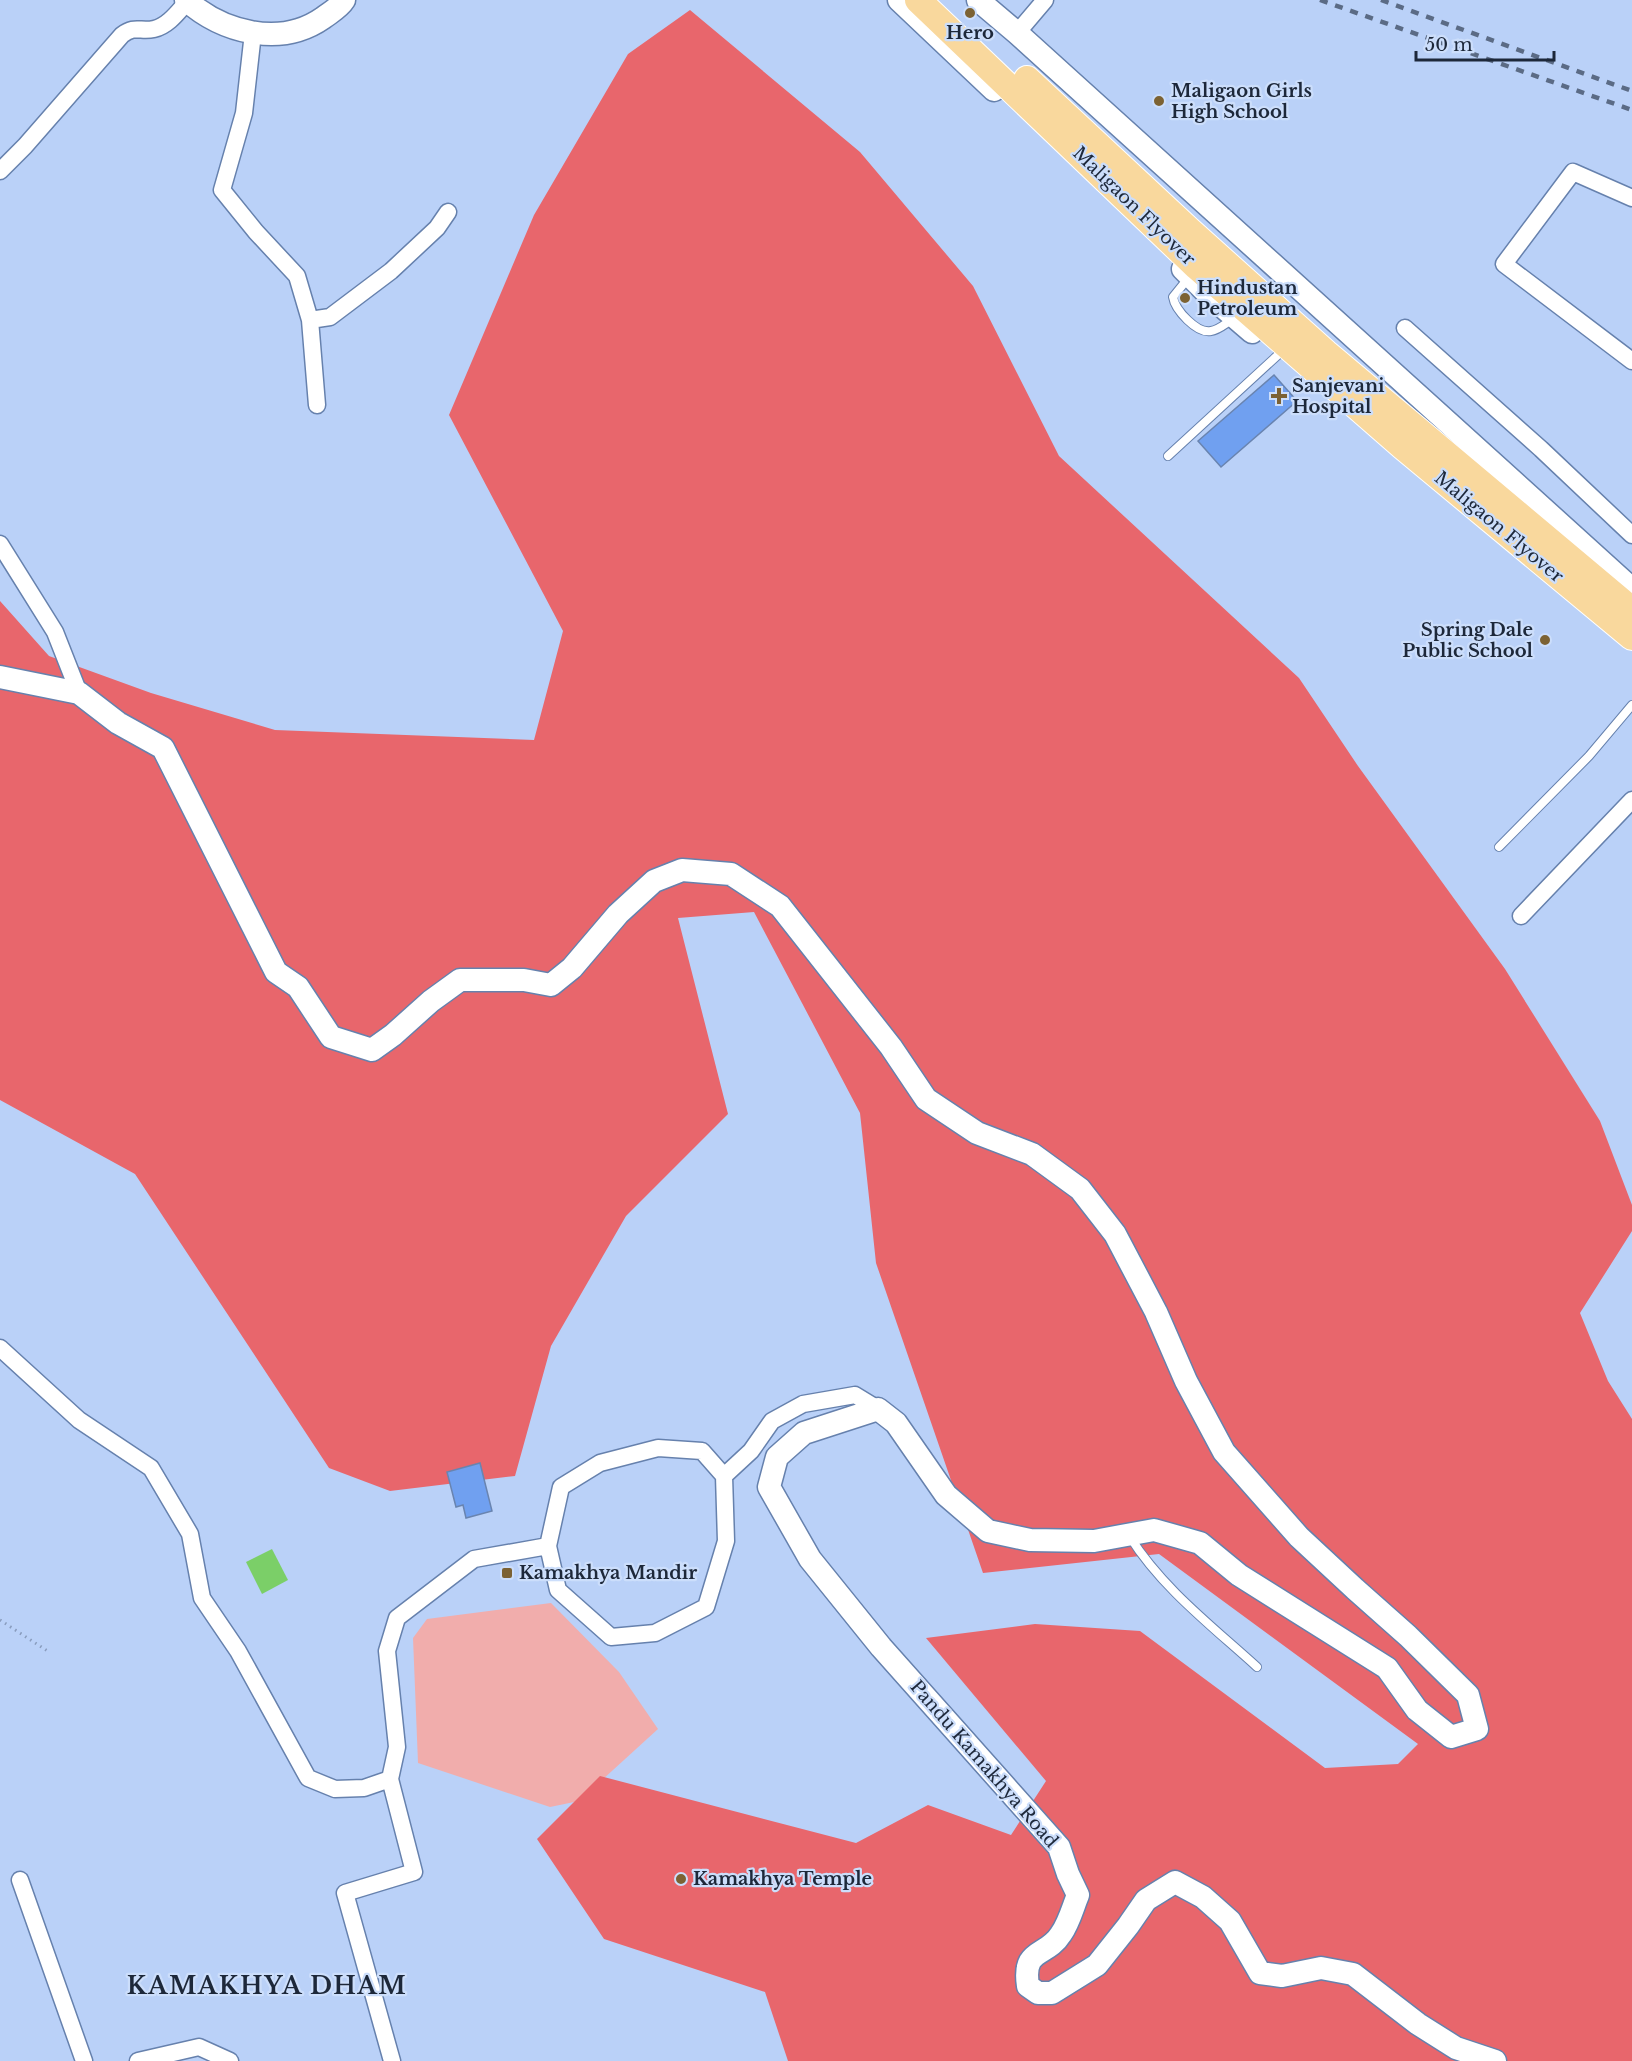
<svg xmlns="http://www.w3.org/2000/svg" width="1632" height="2061" viewBox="0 0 1632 2061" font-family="'Libre Baskerville',serif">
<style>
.green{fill:#f1adac}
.forest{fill:#e8666c}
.water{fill:#7bcf68}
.building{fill:#70a0f0;stroke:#6984b0;stroke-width:1.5}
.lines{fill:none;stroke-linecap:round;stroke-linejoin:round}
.lane-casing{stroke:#6681ad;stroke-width:10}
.street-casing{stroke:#6681ad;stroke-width:19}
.secondary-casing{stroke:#6681ad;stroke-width:25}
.primary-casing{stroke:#fff;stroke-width:28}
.path{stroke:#899cbd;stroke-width:3;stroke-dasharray:1.5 4.5;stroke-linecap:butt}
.lane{stroke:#fff;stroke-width:8}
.street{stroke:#fff;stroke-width:16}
.secondary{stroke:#fff;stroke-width:22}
.primary{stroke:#f9d89d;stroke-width:26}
.rail{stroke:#5b6b85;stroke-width:4.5;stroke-dasharray:8 8;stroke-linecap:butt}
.poi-dot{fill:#7c6233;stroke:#ccdefb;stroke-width:2}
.labels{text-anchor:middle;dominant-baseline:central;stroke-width:4.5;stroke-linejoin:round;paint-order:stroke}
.poi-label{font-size:18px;font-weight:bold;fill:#1d283a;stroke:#ccdefb;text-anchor:start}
.street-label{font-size:18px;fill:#1d283a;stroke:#ccdefb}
.district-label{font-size:24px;font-weight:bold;letter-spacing:1.5px;fill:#1d283a;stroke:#ccdefb}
</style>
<rect width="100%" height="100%" fill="#bad1f8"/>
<path class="green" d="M 551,1603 L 619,1672 L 658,1729 L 579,1801 L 550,1807 L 418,1763 L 413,1638 L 427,1619 Z"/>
<path class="forest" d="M 690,10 L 860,152 L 973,286 L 1059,456 L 1299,678 L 1358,766 L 1505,969 L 1600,1121 L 1632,1205 L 1632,1231 L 1580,1313 L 1608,1381 L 1632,1419 L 1632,2061 L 788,2061 L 765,1992 L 604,1939 L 537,1839 L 600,1776 L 856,1843 L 928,1805 L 1011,1835 L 1046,1781 L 926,1638 L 1035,1624 L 1140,1631 L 1325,1768 L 1398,1764 L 1418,1744 L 1159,1554 L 983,1573 L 876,1263 L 860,1113 L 754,912 L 678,918 L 728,1114 L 626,1216 L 551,1346 L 515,1476 L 390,1491 L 329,1468 L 135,1174 L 0,1100 L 0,601 L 49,656 L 151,693 L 275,730 L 534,740 L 563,631 L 449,415 L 534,215 L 628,54 Z"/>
<path class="water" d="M 272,1549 L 288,1580 L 262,1594 L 246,1562 Z"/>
<path class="building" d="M 1274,375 L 1297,401 L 1221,467 L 1198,441 Z
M 480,1463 L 492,1511 L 466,1518 L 463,1505 L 456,1507 L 447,1472 Z"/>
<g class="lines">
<defs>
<path id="lane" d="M 1190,276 L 1173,297 C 1175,310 1197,334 1211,331 C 1219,330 1226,323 1233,319
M 1168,456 L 1279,354
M 1499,847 L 1589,756 L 1632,705
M 1130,1537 C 1162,1588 1213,1627 1257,1667"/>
<path id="street" d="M 253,33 L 244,113 L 222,190 L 256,232 L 297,276 L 310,320 L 317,405
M 1017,33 L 1045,0
M 0,171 L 25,146 L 122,35 C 135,25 140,32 154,29 C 168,26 178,12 187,2
M 1632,198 L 1573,172 L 1504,264 L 1632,361
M 310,320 L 330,317 L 391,271 L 437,228 L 448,212
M 1405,328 L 1541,449 L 1632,535
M 0,544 L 55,632 L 79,693
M 1521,916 L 1632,800
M 0,1348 L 79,1420 L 151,1468 L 190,1534 L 202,1598 L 238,1651 L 308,1778 L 335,1789 L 364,1788 L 390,1779 L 397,1747 L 387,1651 L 397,1618 L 474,1559 L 548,1546
M 658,1448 L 702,1451 L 724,1476 L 726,1541 L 706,1607 L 655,1633 L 611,1637 L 558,1590 L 548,1546 L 561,1487 L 600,1463 Z
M 724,1476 L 751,1451 L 772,1421 L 803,1404 L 855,1395 L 878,1409
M 390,1779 L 414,1872 L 345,1893 L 392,2061
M 20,1880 L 84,2061
M 138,2061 L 199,2047 L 230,2061"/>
<path id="secondary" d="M 186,0 C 222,32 280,48 323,18 C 331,12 339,8 344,0
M 899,0 L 994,90
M 978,0 L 1017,33 L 1632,589
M 1183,269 L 1210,296 L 1252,332
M 0,677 L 79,693 L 118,723 L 163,748 L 276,972 L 298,987 L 331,1037 L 372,1050 L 393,1035 L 431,1001 L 460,980 L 524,980 L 551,985 L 572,968 L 618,914 L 654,881 L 682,870 L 731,874 L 780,906 L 891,1047 L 926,1099 L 977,1133 L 1032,1154 L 1080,1189 L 1115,1234 L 1156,1312 L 1186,1381 L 1224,1452 L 1299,1537 L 1355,1589 L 1408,1636 L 1468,1695 L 1477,1729 L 1451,1737 L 1417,1710 L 1387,1668 L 1239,1575 L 1200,1543 L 1154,1530 L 1094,1541 L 1030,1540 L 988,1531 L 946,1495 L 896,1423 L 878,1409 L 804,1433 L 777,1457 L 769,1487 L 810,1559 L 881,1647 L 1059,1847 L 1068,1874 L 1078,1895 C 1073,1907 1069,1923 1061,1934 C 1046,1958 1022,1947 1028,1986 L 1038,1993 L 1052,1993 L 1097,1965 L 1128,1926 L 1146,1900 L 1175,1882 L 1203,1897 L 1230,1921 L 1260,1973 L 1282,1976 L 1321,1968 L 1353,1974 L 1418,2024 L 1456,2048 L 1495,2061"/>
<path id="primary" d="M 918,0 L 1197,267 L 1402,446 L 1632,637
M 1027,79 L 1189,230 L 1326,353 L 1632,610"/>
</defs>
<use href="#lane" class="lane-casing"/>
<use href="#street" class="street-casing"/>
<use href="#secondary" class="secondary-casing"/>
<use href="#primary" class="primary-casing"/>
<path class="path" d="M 0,1620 L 49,1652"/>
<use href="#lane" class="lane"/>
<use href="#street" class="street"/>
<use href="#secondary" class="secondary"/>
<use href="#primary" class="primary"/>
<path class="rail" d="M 1320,0 L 1632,110
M 1381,0 L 1632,91"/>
</g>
<g class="poi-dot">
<circle cx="970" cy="13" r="6"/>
<circle cx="1159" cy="101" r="6"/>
<circle cx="1185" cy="298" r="6"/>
<path d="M1276 387h6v6h6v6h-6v6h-6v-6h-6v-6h6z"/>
<circle cx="1545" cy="640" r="6"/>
<rect x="501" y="1567" width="12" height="12" rx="3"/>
<circle cx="681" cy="1879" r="6"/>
</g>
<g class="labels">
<g class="poi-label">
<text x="970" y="33" text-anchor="middle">Hero</text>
<text x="1171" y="91">Maligaon Girls<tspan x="1171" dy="21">High School</tspan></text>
<text x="1197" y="288">Hindustan<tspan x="1197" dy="21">Petroleum</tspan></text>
<text x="1292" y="386">Sanjevani<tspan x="1292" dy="21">Hospital</tspan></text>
<text x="1533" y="630" text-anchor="end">Spring Dale<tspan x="1533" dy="21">Public School</tspan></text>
<text x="519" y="1573">Kamakhya Mandir</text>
<text x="693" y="1879">Kamakhya Temple</text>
</g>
<g class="street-label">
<text transform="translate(1134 206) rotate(44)">Maligaon Flyover</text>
<text transform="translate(1499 527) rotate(40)">Maligaon Flyover</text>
<text transform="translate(984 1764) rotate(49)">Pandu Kamakhya Road</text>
</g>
<g class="district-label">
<text x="267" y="1985">KAMAKHYA DHAM</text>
</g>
</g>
<path d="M1416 51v9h138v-9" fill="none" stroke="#1d283a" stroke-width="3"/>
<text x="1425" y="51" font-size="18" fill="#1d283a" stroke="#ccdefb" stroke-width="4.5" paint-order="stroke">50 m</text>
</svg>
